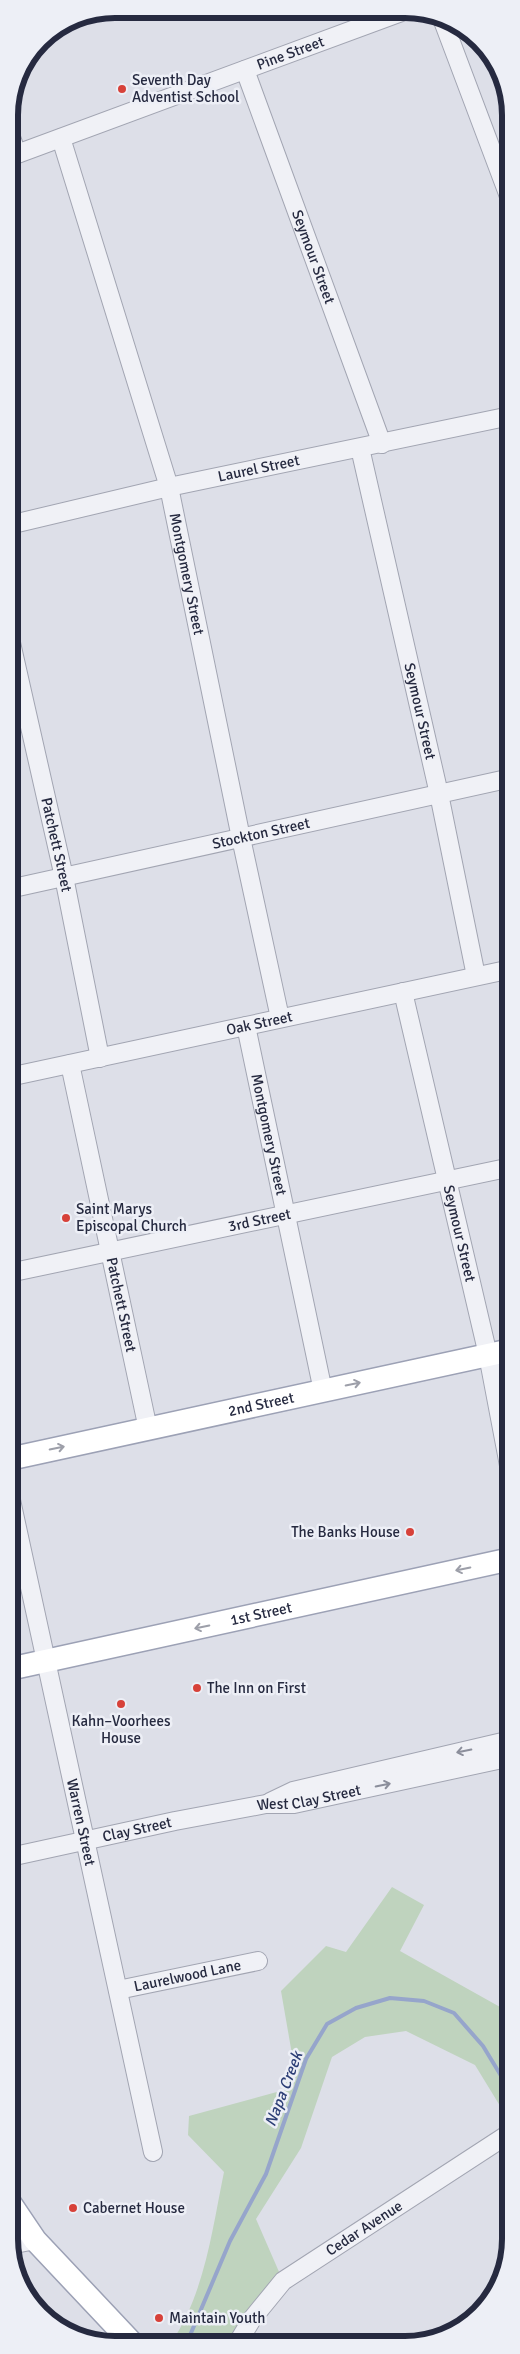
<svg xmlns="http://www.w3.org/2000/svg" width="520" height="2354" viewBox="0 0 520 2354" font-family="Signika,sans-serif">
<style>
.green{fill:#bfd3be}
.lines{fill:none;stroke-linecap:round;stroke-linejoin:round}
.stream{stroke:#96a5cb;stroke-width:4}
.minor-casing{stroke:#a2a5b2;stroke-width:20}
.major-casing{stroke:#9ca1b5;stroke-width:25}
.minor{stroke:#f0f1f6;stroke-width:18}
.major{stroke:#fff;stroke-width:22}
.oneway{stroke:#9d9fa9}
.oneway2{stroke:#8b8e9b}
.poi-dot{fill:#d74139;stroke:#edeff6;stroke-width:2}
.labels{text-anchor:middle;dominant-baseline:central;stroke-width:5;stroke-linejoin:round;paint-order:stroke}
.street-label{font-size:15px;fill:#262a40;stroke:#edeff6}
.poi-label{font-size:15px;fill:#262a40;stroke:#edeff6;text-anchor:start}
.water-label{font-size:16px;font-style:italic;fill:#2d3f76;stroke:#edeff6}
.rim{fill:none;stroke:#262a40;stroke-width:6}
</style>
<rect width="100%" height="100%" fill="#dddfe8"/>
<path class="green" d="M 392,1887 L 424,1905 L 400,1951 L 509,2012 L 511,2016 L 511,2124 L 475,2065 L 406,2031 L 365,2037 L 332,2057 L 301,2148 L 256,2219 L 283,2281 L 238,2344 L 171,2343 C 205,2293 212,2230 224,2172 L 188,2135 L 189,2116 L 284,2090 L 293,2060 L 281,1991 L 326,1946 L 346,1952 Z"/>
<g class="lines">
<path class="stream" d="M 185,2343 L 191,2333 L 230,2241 L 266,2174 L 306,2059 L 327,2024 L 356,2008 L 390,1998 L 424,2001 L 454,2013 L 483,2046 L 503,2079 L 511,2085"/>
<defs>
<g id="minor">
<path d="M 443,21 L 510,199"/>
<path id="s1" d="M 245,70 L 382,444"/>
<path d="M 9,132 L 17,154"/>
<path id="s2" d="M 61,138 L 169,487 L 241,838 L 280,1018"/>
<path id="s3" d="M 9,157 L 404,11"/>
<path id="s4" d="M 360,448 L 439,794 L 476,976"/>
<path id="s5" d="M 9,525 L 169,487 L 510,416"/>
<path id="s6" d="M 9,634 L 64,877 L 100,1058"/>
<path id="s7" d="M 9,889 L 511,778"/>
<path id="s8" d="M 403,992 L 488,1355 L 511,1476"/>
<path id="s9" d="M 246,1026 L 323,1391"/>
<path id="s10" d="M 70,1064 L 148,1429"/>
<path id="s11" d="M 9,1077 L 511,969"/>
<path id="s12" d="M 9,1273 L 511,1167"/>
<path id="s13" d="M 9,1491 L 153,2152"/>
<path d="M 270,1802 L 293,1791 L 511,1740"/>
<path id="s14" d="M 10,1857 L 175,1821 L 266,1804 L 294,1804 L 511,1757"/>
<path id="s15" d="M 118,1990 L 258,1961"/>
<path d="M 510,2003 L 511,2002"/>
<path d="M 10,2245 L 35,2240"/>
<path id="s16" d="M 237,2344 L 252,2319 L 283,2281 L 510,2133"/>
</g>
<g id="major">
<path id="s17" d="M 9,1459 L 511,1350"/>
<path id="s18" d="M 9,1669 L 511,1559"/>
<path d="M 10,2203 L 35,2240 L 132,2343"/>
</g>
</defs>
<use href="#minor" class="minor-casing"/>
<use href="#major" class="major-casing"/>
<use href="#minor" class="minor"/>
<use href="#major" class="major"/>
</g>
<defs><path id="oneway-shaft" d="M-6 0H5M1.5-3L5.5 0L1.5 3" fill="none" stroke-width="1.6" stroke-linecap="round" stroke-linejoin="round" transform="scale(1.25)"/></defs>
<g class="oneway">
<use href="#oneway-shaft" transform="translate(353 1384) rotate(-12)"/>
<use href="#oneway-shaft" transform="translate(57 1448) rotate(-12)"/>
<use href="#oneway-shaft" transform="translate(463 1569) rotate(168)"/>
<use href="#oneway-shaft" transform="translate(202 1627) rotate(168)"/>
</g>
<g class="oneway2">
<use href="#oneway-shaft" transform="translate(464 1751) rotate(169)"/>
<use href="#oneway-shaft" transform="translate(383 1785) rotate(-12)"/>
</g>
<g class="poi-dot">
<circle cx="122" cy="89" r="5"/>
<circle cx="66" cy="1218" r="5"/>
<circle cx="410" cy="1532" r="5"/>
<circle cx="197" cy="1688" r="5"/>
<circle cx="121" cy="1704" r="5"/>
<circle cx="73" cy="2208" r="5"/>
<circle cx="159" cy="2318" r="5"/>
</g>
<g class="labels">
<g class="street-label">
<text stroke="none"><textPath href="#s3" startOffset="300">Pine Street</textPath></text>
<text stroke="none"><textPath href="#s1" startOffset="199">Seymour Street</textPath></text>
<text stroke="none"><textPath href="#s5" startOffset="256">Laurel Street</textPath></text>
<text stroke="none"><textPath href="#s2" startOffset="454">Montgomery Street</textPath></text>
<text stroke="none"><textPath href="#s4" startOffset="270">Seymour Street</textPath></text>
<text stroke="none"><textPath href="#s7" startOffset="258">Stockton Street</textPath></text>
<text stroke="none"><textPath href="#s6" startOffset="216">Patchett Street</textPath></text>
<text stroke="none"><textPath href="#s11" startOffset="256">Oak Street</textPath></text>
<text stroke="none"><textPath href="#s9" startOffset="111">Montgomery Street</textPath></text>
<text stroke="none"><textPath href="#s12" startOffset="256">3rd Street</textPath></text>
<text stroke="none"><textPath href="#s8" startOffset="248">Seymour Street</textPath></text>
<text stroke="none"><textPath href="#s10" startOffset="246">Patchett Street</textPath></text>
<text stroke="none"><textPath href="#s17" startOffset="258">2nd Street</textPath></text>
<text stroke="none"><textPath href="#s18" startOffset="258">1st Street</textPath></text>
<text stroke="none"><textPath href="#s14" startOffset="305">West Clay Street</textPath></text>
<text stroke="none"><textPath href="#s13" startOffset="339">Warren Street</textPath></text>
<text stroke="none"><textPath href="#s14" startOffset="130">Clay Street</textPath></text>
<text stroke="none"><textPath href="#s15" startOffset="71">Laurelwood Lane</textPath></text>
<text stroke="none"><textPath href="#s16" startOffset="175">Cedar Avenue</textPath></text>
</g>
<g class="poi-label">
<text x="132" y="80">Seventh Day<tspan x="132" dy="17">Adventist School</tspan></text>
<text x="76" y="1209">Saint Marys<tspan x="76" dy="17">Episcopal Church</tspan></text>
<text x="400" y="1532" text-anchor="end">The Banks House</text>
<text x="207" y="1688">The Inn on First</text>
<text x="121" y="1721" text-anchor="middle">Kahn–Voorhees<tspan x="121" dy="17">House</tspan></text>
<text x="83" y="2208">Cabernet House</text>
<text x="169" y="2318">Maintain Youth</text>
</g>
<g class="water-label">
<text transform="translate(284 2089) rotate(-69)">Napa Creek</text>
</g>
</g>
<path d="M0 0H520V2354H0ZM115 18H405A97 97 0 0 1 502 115V2239A97 97 0 0 1 405 2336H115A97 97 0 0 1 18 2239V115A97 97 0 0 1 115 18Z" fill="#edeff6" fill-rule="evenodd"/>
<path class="rim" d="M115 18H405A97 97 0 0 1 502 115V2239A97 97 0 0 1 405 2336H115A97 97 0 0 1 18 2239V115A97 97 0 0 1 115 18Z"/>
</svg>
